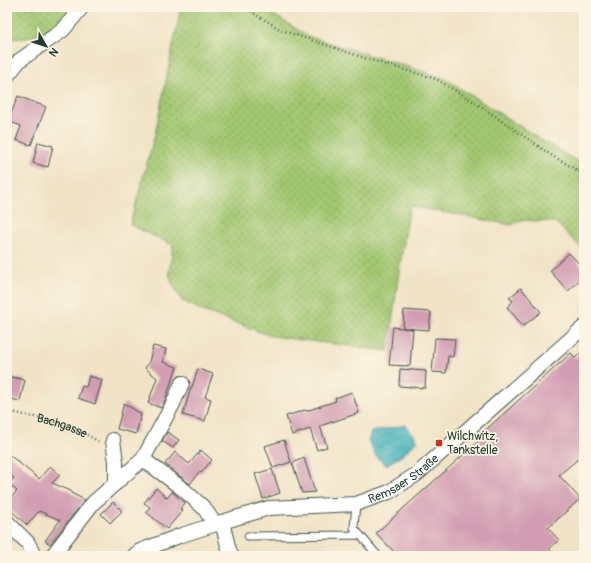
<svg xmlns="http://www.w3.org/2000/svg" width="591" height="563" viewBox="0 0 591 563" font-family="Pangolin,sans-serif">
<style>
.grass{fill:url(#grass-dots);stroke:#608252}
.water{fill:url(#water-waves);stroke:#307678}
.building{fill:#d29db2}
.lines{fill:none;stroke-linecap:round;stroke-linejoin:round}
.lane-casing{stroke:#3e564a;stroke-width:9}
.street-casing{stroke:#3e564a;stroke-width:16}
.path{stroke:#3e564a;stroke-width:2.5;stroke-dasharray:1 3;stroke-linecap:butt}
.lane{stroke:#fff;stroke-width:7}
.street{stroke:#fff;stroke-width:14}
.poi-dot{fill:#c8321e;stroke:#fcf5e5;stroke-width:1.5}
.labels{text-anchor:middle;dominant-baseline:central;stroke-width:3.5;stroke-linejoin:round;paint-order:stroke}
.street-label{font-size:12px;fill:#1f3d34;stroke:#fcf5e5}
.poi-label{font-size:12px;fill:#1f3d34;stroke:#fcf5e5;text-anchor:start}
</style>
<defs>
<pattern id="grass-dots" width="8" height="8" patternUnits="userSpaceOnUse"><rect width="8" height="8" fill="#a2c771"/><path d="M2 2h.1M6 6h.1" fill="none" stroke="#83a35e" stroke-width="1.8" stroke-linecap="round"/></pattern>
<pattern id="water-waves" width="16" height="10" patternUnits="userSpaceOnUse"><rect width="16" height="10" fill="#40b0bb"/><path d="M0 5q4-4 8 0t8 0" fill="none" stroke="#359099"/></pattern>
</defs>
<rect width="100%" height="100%" fill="#fcf5e5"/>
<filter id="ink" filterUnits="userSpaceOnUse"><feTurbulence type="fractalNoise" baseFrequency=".025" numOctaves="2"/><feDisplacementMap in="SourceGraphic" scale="8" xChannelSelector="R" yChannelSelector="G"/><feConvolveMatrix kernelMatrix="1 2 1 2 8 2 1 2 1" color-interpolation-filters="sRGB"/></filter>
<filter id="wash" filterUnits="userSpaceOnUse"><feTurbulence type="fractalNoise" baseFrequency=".012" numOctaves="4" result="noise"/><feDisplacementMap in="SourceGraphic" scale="16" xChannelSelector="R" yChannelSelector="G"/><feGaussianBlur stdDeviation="0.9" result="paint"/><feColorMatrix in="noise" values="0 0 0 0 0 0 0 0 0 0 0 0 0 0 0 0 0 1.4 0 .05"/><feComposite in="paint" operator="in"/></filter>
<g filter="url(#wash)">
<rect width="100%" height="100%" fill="#f1e3c6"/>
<path class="grass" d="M 7,7 L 71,7 L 60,26 L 27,38 L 7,39 Z
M 181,7 L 261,7 L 308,36 L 444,78 L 543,141 L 584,165 L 584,251 L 555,222 L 520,220 L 512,225 L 410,206 L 400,265 L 388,351 L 271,336 L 203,311 L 182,301 L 172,283 L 169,273 L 173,245 L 130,225 L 155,134 Z"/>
<path class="water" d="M 405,425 L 413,433 L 418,441 L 400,457 L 386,465 L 377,458 L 368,441 L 371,432 Z"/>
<g id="blocks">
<path class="building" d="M 18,96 L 46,107 L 31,145 L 16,140 L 21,126 L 8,121 Z
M 38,142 L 53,146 L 48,167 L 33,163 Z
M 569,253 L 584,269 L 584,276 L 568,291 L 550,271 Z
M 521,288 L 541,312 L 523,326 L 507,307 L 513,301 L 509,298 Z
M 404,310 L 431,312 L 429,330 L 403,328 Z
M 393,327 L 413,329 L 410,366 L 389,365 Z
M 435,338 L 455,339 L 453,357 L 448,356 L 446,373 L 432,372 Z
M 153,346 L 166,349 L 163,362 L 177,367 L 165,400 L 161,408 L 148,403 L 157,378 L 145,368 L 149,362 Z
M 584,350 L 584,454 L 559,475 L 580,499 L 548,528 L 559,540 L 549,549 L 556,556 L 398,556 L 376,533 L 481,439 L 479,436 L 571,353 L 575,358 Z
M 198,369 L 213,374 L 205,397 L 211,399 L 205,421 L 183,415 L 191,387 L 192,387 Z
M 400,369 L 426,371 L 425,388 L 399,386 Z
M 7,376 L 25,380 L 20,401 L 7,398 Z
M 89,376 L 102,380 L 95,404 L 78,398 L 82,386 L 86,387 Z
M 352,392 L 359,413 L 320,426 L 327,447 L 317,450 L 310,429 L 292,435 L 286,416 L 305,410 L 306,411 L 336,401 L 335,398 Z
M 124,403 L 141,414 L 136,434 L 117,429 Z
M 167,432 L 179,440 L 173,448 L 162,441 Z
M 284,440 L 291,462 L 273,468 L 265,446 Z
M 201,450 L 212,460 L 201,473 L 199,472 L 190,484 L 165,464 L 175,452 L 189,464 Z
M 7,453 L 39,479 L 50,466 L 60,475 L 52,483 L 71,491 L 71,493 L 85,500 L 50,544 L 45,541 L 60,520 L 39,511 L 27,525 L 7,507 L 7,502 L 17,491 L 9,484 L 14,478 L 7,472 Z
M 304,458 L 315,492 L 302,493 L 294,468 L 292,463 Z
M 272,469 L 280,493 L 263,499 L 255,474 Z
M 156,488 L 167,498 L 172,492 L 185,503 L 180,509 L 182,511 L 167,529 L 146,512 L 150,507 L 144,503 Z
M 113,502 L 122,511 L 110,523 L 101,514 Z"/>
</g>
</g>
<g filter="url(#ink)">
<use href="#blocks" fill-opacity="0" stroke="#3e564a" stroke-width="1"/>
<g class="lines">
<defs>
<path id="lane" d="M 356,504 L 354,528 L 378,556
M 248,536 L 359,535"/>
<g id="street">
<path d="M 7,76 L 20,60 L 63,30 L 82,7"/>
<path d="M 113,440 L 116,462 L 116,483"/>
<path d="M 143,459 L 184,490 L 204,508 L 215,524"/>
<path d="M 7,522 L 28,543 L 34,556"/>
<path d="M 222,522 L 229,550 L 232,556"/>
<path d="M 52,556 L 93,503 L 143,459 L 173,404 L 182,383"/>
<path id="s2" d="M 134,556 L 140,551 L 179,536 L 222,522 L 269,508 L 356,504 L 389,492 L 417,474 L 584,327"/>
</g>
</defs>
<use href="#lane" class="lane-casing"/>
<use href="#street" class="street-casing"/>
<g class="path">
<path d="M 244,7 L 281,30 L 371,60 L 436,79 L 473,101 L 551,155 L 584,174"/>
<path id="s1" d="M 7,411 C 42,419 70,423 101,443"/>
</g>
<use href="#lane" class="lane"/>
<use href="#street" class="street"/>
</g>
</g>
<rect class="poi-dot" x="435" y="439" width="8" height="8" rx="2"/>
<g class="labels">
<g class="street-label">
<text stroke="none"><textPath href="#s1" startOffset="57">Bachgasse</textPath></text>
<text stroke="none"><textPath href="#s2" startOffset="285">Remsaer Straße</textPath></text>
</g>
<g class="poi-label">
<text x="447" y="436">Wilchwitz,<tspan x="447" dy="14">Tankstelle</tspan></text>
</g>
</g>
<rect width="591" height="563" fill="none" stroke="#fcf5e5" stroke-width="24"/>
<g transform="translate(46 46) rotate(129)" stroke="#fcf5e5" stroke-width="3" paint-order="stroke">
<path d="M0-3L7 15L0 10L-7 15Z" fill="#1f3d34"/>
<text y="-6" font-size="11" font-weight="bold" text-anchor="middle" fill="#1f3d34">N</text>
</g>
</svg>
